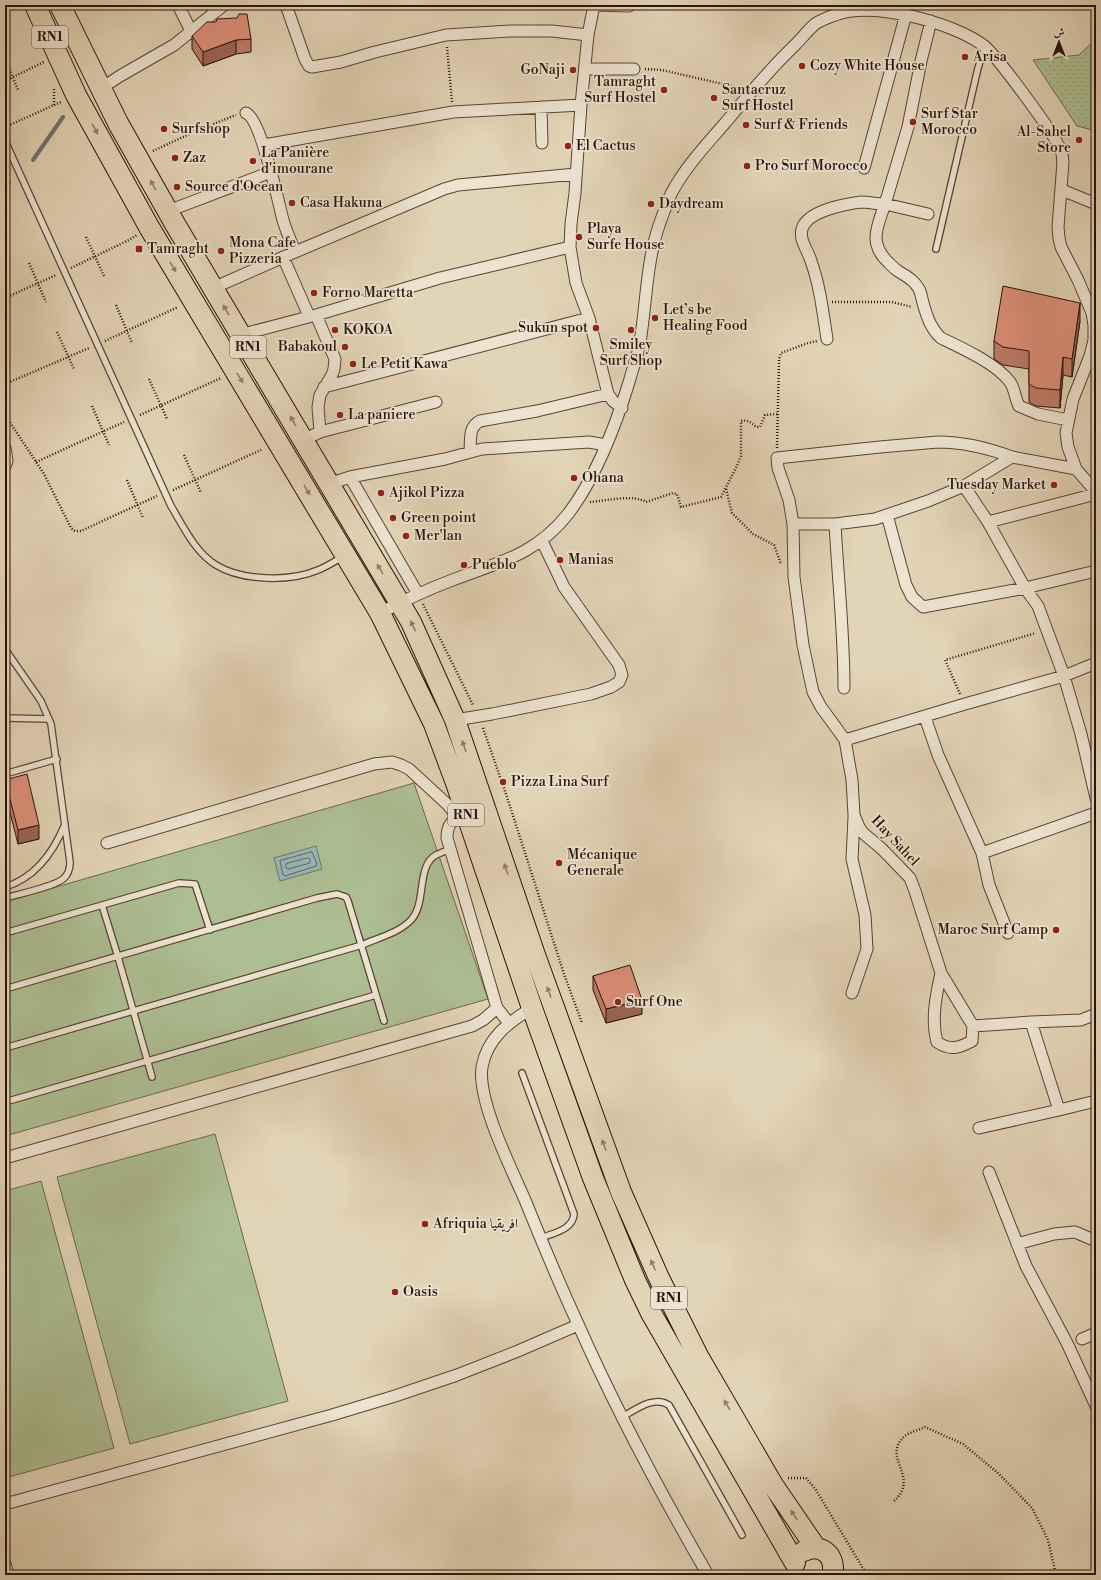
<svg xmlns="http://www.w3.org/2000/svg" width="1101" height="1580" viewBox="0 0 1101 1580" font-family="'Libre Bodoni',Amiri,serif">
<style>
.grass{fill:url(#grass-dots);stroke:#6c684e}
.park{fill:#adbe93;stroke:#6c684e}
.water{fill:#97b7b7;stroke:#6c7571}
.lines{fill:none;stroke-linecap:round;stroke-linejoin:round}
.shore{stroke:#616560;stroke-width:1}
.stream{stroke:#6c7571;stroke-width:4}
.lane-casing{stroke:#594334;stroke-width:8}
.street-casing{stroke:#594334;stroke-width:13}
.highway-casing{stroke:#2b1309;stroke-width:22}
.path{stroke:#2b1309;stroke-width:2.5;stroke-dasharray:1 2;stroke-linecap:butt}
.lane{stroke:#ece3d0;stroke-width:5.5}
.street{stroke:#ece3d0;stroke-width:11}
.highway{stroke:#e2d4b6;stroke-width:20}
.wall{fill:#bd7b68;stroke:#2b1309}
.shaded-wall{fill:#9a6455;stroke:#2b1309}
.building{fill:#dc8f79;stroke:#2b1309}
.oneway{fill:#907d68}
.poi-dot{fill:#8f2418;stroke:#ece3d0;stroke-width:1.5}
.labels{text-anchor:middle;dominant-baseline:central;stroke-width:3.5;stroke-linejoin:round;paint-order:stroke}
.shield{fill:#ece3d0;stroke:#655145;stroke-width:1}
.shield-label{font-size:13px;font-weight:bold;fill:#2b1309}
.poi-label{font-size:14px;fill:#2b1309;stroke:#ece3d0;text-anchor:start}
.street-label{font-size:14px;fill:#2b1309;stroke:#ece3d0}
</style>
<defs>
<pattern id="grass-dots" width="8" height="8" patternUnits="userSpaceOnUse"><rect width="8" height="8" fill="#adbe93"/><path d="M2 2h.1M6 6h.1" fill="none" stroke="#95a27d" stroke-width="1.8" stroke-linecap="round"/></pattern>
</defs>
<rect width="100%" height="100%" fill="#e2d4b6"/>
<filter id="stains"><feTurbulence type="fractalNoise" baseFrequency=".005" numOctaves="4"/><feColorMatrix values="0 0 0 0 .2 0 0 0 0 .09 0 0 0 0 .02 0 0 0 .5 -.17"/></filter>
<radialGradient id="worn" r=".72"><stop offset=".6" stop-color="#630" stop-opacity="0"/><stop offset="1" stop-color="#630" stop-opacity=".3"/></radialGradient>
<path class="grass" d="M 1096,39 L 1096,131 L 1077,126 L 1033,60 L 1079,55 Z"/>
<path class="park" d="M 414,783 L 488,999 L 5,1136 L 5,902 Z
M 215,1134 L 288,1401 L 130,1444 L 57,1177 Z
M 41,1181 L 114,1448 L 5,1478 L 5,1191 Z"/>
<path class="water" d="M 316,846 L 322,869 L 280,881 L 274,858 Z"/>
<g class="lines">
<path class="shore" d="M 312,852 L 317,864 L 316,866 L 285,876 L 283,875 L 280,861 Z
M 308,858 L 310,859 L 310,863 L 288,869 L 286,868 L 286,864 Z"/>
<path class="stream" d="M 33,160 L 63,117
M 5,188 L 9,183"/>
<defs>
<path id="lane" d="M 5,141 L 171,506 C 183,526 195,552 216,565 C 242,581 290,582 318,570 C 326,567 334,562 342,557
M 936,249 L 978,68 L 985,47
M 5,649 L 41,701 L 51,724 L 70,862 C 70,869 68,875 63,879 C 53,887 19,894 5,898
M 5,718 L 49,719
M 5,774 L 57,759
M 5,887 C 35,878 54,851 65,824
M 102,905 L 118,957 L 152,1077
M 5,933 L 179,883 L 195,884 L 210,930
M 5,989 L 317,898 L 337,894 L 346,897 L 348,901 L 384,1021
M 5,1048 L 362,945 C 377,938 399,933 411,920 C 427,903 416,866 436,855 C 440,853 445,851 450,850
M 522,1073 L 574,1214 C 573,1230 553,1233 541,1238
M 5,1102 L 376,995
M 622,1417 C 635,1410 654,1395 669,1405 L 742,1535"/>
<path id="street" d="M 178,5 L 192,33
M 286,5 L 305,59 L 309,66 L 312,67 L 341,62 L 375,52 L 446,35 L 511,31 L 552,31 L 588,35
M 594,5 L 588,35 L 581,105 L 575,193 L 571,224 L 570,247 L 576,283 L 589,318 L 608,394 L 613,401 L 622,408
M 594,5 L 629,6
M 585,69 L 634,69
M 100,89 L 120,76 L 174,45 L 224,5
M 541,107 L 542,143
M 246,113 C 261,119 278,201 283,220 C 286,231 291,241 295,252
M 264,145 L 453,112 L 581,105
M 864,168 L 906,14
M 1062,190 L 1096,204
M 168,211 L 271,172
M 928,214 L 885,204 L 908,127 L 921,61 L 931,21
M 283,257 L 309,316
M 213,288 L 295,252 L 444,189 L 458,185 L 576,174
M 240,335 L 316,315 L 440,278 L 570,247
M 827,339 C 823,313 820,286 811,261 C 808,250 799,241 802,229 C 807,211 845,204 861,202 C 868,202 877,204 885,204 C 877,227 868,244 889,263 C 892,266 895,269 898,271 C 907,277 913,279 919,289 C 921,293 922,299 923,303 C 927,317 931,329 941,338 C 962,348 997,364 1010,382 C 1015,389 1015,399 1019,406 L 1038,414 L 1068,420
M 1090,356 L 1073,399 L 1066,433 L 1068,447 L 1076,469 L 1096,492
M 324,387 L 589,318
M 320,432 L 436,402
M 303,440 L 320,432 L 318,407 L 320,395 L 332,375 L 334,369 L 335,359 L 316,315
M 938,442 C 964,442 988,448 1012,457 L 964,486 L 928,501 L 875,519 L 835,524 L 793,524 L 789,500 L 778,468 L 777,458 L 880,447 Z
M 5,448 L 7,461 L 5,466
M 470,452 C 471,440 468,427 480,421 L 537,411 L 608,394
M 1012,457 L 1076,469
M 350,477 L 445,459 L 482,449 L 589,442 L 606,445
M 329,484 L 350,477 L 418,594
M 887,515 L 906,585 L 912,597 L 923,607 L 1025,588 L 988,522 L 964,486
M 988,522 L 1096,494
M 793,524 L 794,577 L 803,645 L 811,683 L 813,692 L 821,707 L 845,740
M 835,524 C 838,579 844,633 844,688
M 1096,571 L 1025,588 L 1038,606 L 1064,676 L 1081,734 L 1096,798
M 380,613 C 403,601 426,590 450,581 C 496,563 535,556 568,514 C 597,476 616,425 630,379 C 633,367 638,355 640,342 C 647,300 646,258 662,217 C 665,209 668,200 672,192 C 686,166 707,144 726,122 C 748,95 771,68 796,44 C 802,38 808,30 815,24 C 821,20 829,17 835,15 C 873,1 951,22 983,45 C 995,53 1057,137 1061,151 C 1063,154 1062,158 1063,162 L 1058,227 L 1059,238 L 1061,247 L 1078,280 L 1092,313 L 1094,325 L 1094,340 L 1090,356 L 1096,360
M 1096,663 L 1064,676 L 965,704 L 845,740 L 852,780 L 854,815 L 859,827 L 863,833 L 882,849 L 910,878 L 915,891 L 941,973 L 973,1026 L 1031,1022 L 1059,1110 L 1096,1101
M 925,717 L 938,755 L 982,853 L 989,885 L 1008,933
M 455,720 L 492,714 L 591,694 L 611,687 L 619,682 L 622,675 L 619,665 L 564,587 L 542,541
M 464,815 C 452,820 447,824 447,838 L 497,1008 L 509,1023
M 107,843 L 374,764 L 392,762 L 401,765 L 409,769 L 447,804 L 458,817
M 982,853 L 1096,813
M 941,973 C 936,995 931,1020 937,1042 C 950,1051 959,1048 972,1041 L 973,1026
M 852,993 L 867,949 L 865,915 L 852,859 L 854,817
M 532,1008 C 509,1022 487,1038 482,1067 C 477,1100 511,1168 525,1200 C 542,1242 559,1283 578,1324 C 616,1410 661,1494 708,1575
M 1031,1022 L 1081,1020 L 1096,1014
M 979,1128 L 1059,1110
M 5,1158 L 472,1026 L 483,1020 L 497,1008
M 989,1172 L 1026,1266 L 1067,1343 L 1096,1406
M 1017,1244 L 1054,1234 L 1075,1232 L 1096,1241
M 1082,1339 L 1096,1333
M 5,1504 L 332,1415 L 395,1396 L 457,1375 L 518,1351 L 578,1325
M 5,1564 L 8,1575"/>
<path id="highway" d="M 35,5 L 76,95 L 149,227 L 380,613 L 434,724 L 456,783 L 532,1008 L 593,1178 L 635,1280 L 651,1313 L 795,1563
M 60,5 L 118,123 L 175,224 L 411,622 L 455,720 L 535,955 L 621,1192 L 659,1278 L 698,1356 L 773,1485 L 816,1548
M 804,1551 C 822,1542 837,1557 832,1575"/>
</defs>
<use href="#lane" class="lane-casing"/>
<use href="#street" class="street-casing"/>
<use href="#highway" class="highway-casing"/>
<path class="path" d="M 447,47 L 452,102
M 5,58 L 18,90
M 645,69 L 662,70 L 740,88
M 5,81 L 44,62
M 54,105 L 54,88
M 5,127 L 61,102
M 153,151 L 198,130 L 236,115
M 86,237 L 104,276
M 29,263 L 46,302
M 71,268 L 129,240 L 137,235
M 5,298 L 56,275
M 832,302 L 892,302 L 912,307
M 116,305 L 132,343
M 57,332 L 74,369
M 105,341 L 178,307
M 149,379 L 167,419
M 5,384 L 89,348
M 92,406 L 109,445
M 5,415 L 44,474 L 71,528 L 75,531 L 81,531 L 157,496
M 140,415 L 221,378
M 777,448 L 779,359 L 781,353 L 808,343 L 817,341
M 184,455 L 201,493
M 36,462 L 124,422
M 127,480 L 143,518
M 726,489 L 732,513 L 753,534 L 774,545 L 781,564
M 173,490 L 263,449
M 590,502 C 605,501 634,494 646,502 L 673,493 L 677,494 L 681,507 L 721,497 L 736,468 L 741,456 L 741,421 C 748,420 751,422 756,427 L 760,427 L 765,415 L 778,414
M 423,604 L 473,705
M 960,694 L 945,660 L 1036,633
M 483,728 L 507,797 L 564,974 L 582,1023
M 788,1478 L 806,1478 L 816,1490 L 867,1575
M 894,1501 C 921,1477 880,1457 905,1436 C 910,1432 919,1430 925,1427 L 963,1444 L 999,1474 L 1032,1508 L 1048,1540 L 1056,1575"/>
<use href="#lane" class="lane"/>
<use href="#street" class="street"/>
<use href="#highway" class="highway"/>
</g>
<path class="wall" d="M 192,36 L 251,39 L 251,52 L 236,54 L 203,66 L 192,49 Z
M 1080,321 L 1072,377 L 1063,375 L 1060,408 L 1036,406 L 1029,402 L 1029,369 L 1003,365 L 994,359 L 994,341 Z
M 5,780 L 39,839 L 18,844 L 5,793 Z
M 593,976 L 642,1014 L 606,1023 L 593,990 Z"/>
<path class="shaded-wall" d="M 236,40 L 236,54 L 203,66 L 203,52 Z
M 1080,303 L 1080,321 L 1072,377 L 1072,359 Z
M 1063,357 L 1063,375 L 1060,408 L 1060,390 Z
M 39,825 L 39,839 L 18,844 L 18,830 Z
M 642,1000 L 642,1014 L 606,1023 L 606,1009 Z"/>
<path class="building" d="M 239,14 L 247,14 L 251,39 L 236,40 L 203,52 L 192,36 L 207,22 L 216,22 L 217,19 L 237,18 Z
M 1003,286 L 1080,303 L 1072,359 L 1063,357 L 1060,390 L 1036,388 L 1029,384 L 1029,351 L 1003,347 L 994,341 Z
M 27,774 L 39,825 L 18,830 L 5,780 Z
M 630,965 L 642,1000 L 606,1009 L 593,976 Z"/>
<defs><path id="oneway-solid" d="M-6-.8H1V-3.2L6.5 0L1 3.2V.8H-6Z"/></defs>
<g class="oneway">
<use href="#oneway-solid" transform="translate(95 129) rotate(61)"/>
<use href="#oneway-solid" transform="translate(153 185) rotate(-119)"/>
<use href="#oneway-solid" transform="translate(173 267) rotate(59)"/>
<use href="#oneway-solid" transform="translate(226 310) rotate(-120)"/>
<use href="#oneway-solid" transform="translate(240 378) rotate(59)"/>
<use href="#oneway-solid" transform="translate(293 421) rotate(-120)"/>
<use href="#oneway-solid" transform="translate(307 490) rotate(59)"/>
<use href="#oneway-solid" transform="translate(380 569) rotate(-121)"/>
<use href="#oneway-solid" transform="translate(413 626) rotate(-115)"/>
<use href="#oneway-solid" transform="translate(464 746) rotate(-109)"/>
<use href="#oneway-solid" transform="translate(506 869) rotate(-109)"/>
<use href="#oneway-solid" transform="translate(549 992) rotate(-110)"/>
<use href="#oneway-solid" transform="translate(604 1145) rotate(-110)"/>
<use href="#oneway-solid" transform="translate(653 1265) rotate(-114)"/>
<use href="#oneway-solid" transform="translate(727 1405) rotate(-120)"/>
<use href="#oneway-solid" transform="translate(794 1515) rotate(-124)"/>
</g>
<g class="poi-dot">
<circle cx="965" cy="57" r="4"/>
<circle cx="802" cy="66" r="4"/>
<circle cx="573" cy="70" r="4"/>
<circle cx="664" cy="90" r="4"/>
<circle cx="714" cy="98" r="4"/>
<circle cx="913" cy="122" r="4"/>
<circle cx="746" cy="125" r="4"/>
<circle cx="164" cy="129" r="4"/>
<circle cx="1079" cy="140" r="4"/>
<circle cx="568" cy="146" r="4"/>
<circle cx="175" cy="158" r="4"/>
<circle cx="253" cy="161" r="4"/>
<circle cx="747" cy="166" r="4"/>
<circle cx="177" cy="187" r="4"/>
<circle cx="292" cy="203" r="4"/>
<circle cx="651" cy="204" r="4"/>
<circle cx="579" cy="237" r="4"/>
<rect x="135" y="245" width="8" height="8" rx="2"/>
<circle cx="221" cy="251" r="4"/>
<circle cx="314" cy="293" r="4"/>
<circle cx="655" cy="318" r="4"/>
<circle cx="596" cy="328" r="4"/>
<circle cx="335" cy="330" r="4"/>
<circle cx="631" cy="330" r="4"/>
<circle cx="345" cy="347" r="4"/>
<circle cx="353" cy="364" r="4"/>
<circle cx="340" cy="415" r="4"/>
<circle cx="574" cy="478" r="4"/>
<circle cx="1054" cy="485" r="4"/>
<circle cx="381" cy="493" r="4"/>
<circle cx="393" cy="518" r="4"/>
<circle cx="406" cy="536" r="4"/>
<circle cx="560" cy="560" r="4"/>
<circle cx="464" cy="565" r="4"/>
<circle cx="503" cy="782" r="4"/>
<circle cx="559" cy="863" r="4"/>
<circle cx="1056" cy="930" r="4"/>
<circle cx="618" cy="1002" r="4"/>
<circle cx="425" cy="1224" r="4"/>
<circle cx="395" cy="1292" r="4"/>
</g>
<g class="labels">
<g class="shield">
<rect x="32" y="26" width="36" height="22" rx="3"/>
<rect x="230" y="336" width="36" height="22" rx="3"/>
<rect x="448" y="804" width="36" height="22" rx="3"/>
<rect x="651" y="1287" width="36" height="22" rx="3"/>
</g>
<g class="shield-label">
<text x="50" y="37">RN1</text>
<text x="248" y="347">RN1</text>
<text x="466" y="815">RN1</text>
<text x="669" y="1298">RN1</text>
</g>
<g class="poi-label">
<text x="973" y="57">Arisa</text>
<text x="810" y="66">Cozy White House</text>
<text x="565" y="70" text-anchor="end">GoNaji</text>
<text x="656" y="82" text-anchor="end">Tamraght<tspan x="656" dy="16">Surf Hostel</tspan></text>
<text x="722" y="90">Santacruz<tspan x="722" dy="16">Surf Hostel</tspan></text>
<text x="921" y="114">Surf Star<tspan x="921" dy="16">Morocco</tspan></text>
<text x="754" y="125">Surf &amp; Friends</text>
<text x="172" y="129">Surfshop</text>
<text x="1071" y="132" text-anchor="end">Al-Sahel<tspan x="1071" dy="16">Store</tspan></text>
<text x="576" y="146">El Cactus</text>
<text x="261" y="153">La Panière<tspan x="261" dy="16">d'imourane</tspan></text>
<text x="183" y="158">Zaz</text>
<text x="755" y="166">Pro Surf Morocco</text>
<text x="185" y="187">Source d'Ocean</text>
<text x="300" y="203">Casa Hakuna</text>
<text x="659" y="204">Daydream</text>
<text x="587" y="229">Playa<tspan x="587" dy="16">Surfe House</tspan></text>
<text x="229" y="243">Mona Cafe<tspan x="229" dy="16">Pizzeria</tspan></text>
<text x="147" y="249">Tamraght</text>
<text x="322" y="293">Forno Maretta</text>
<text x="663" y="310">Let’s be<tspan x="663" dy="16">Healing Food</tspan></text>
<text x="588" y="328" text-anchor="end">Sukun spot</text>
<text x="343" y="330">KOKOA</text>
<text x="631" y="345" text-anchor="middle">Smiley<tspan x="631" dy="16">Surf Shop</tspan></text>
<text x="337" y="347" text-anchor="end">Babakoul</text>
<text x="361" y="364">Le Petit Kawa</text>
<text x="348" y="415">La paniere</text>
<text x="582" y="478">Ohana</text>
<text x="1046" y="485" text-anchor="end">Tuesday Market</text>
<text x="389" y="493">Ajikol Pizza</text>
<text x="401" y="518">Green point</text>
<text x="414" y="536">Mer'lan</text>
<text x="568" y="560">Manias</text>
<text x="472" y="565">Pueblo</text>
<text x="511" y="782">Pizza Lina Surf</text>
<text x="567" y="855">Mécanique<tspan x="567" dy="16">Generale</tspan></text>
<text x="1048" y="930" text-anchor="end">Maroc Surf Camp</text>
<text x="626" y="1002">Surf One</text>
<text x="433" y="1224">Afriquia افريقيا</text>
<text x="403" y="1292">Oasis</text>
</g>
<g class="street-label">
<text transform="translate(895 841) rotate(47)">Hay Sahel</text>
</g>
</g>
<rect width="1101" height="1580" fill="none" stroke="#e2d4b6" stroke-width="20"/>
<rect x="6" y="6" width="1089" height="1568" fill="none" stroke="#2b1309" stroke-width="2"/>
<rect x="10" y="10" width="1081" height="1560" fill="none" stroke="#2b1309"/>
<g transform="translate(1059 42)" stroke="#ece3d0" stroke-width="3" paint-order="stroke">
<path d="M0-3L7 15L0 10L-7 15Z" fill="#2b1309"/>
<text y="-6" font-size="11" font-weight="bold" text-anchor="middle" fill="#2b1309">ش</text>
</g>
<rect width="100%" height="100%" filter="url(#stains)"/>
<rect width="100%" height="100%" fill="url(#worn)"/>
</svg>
